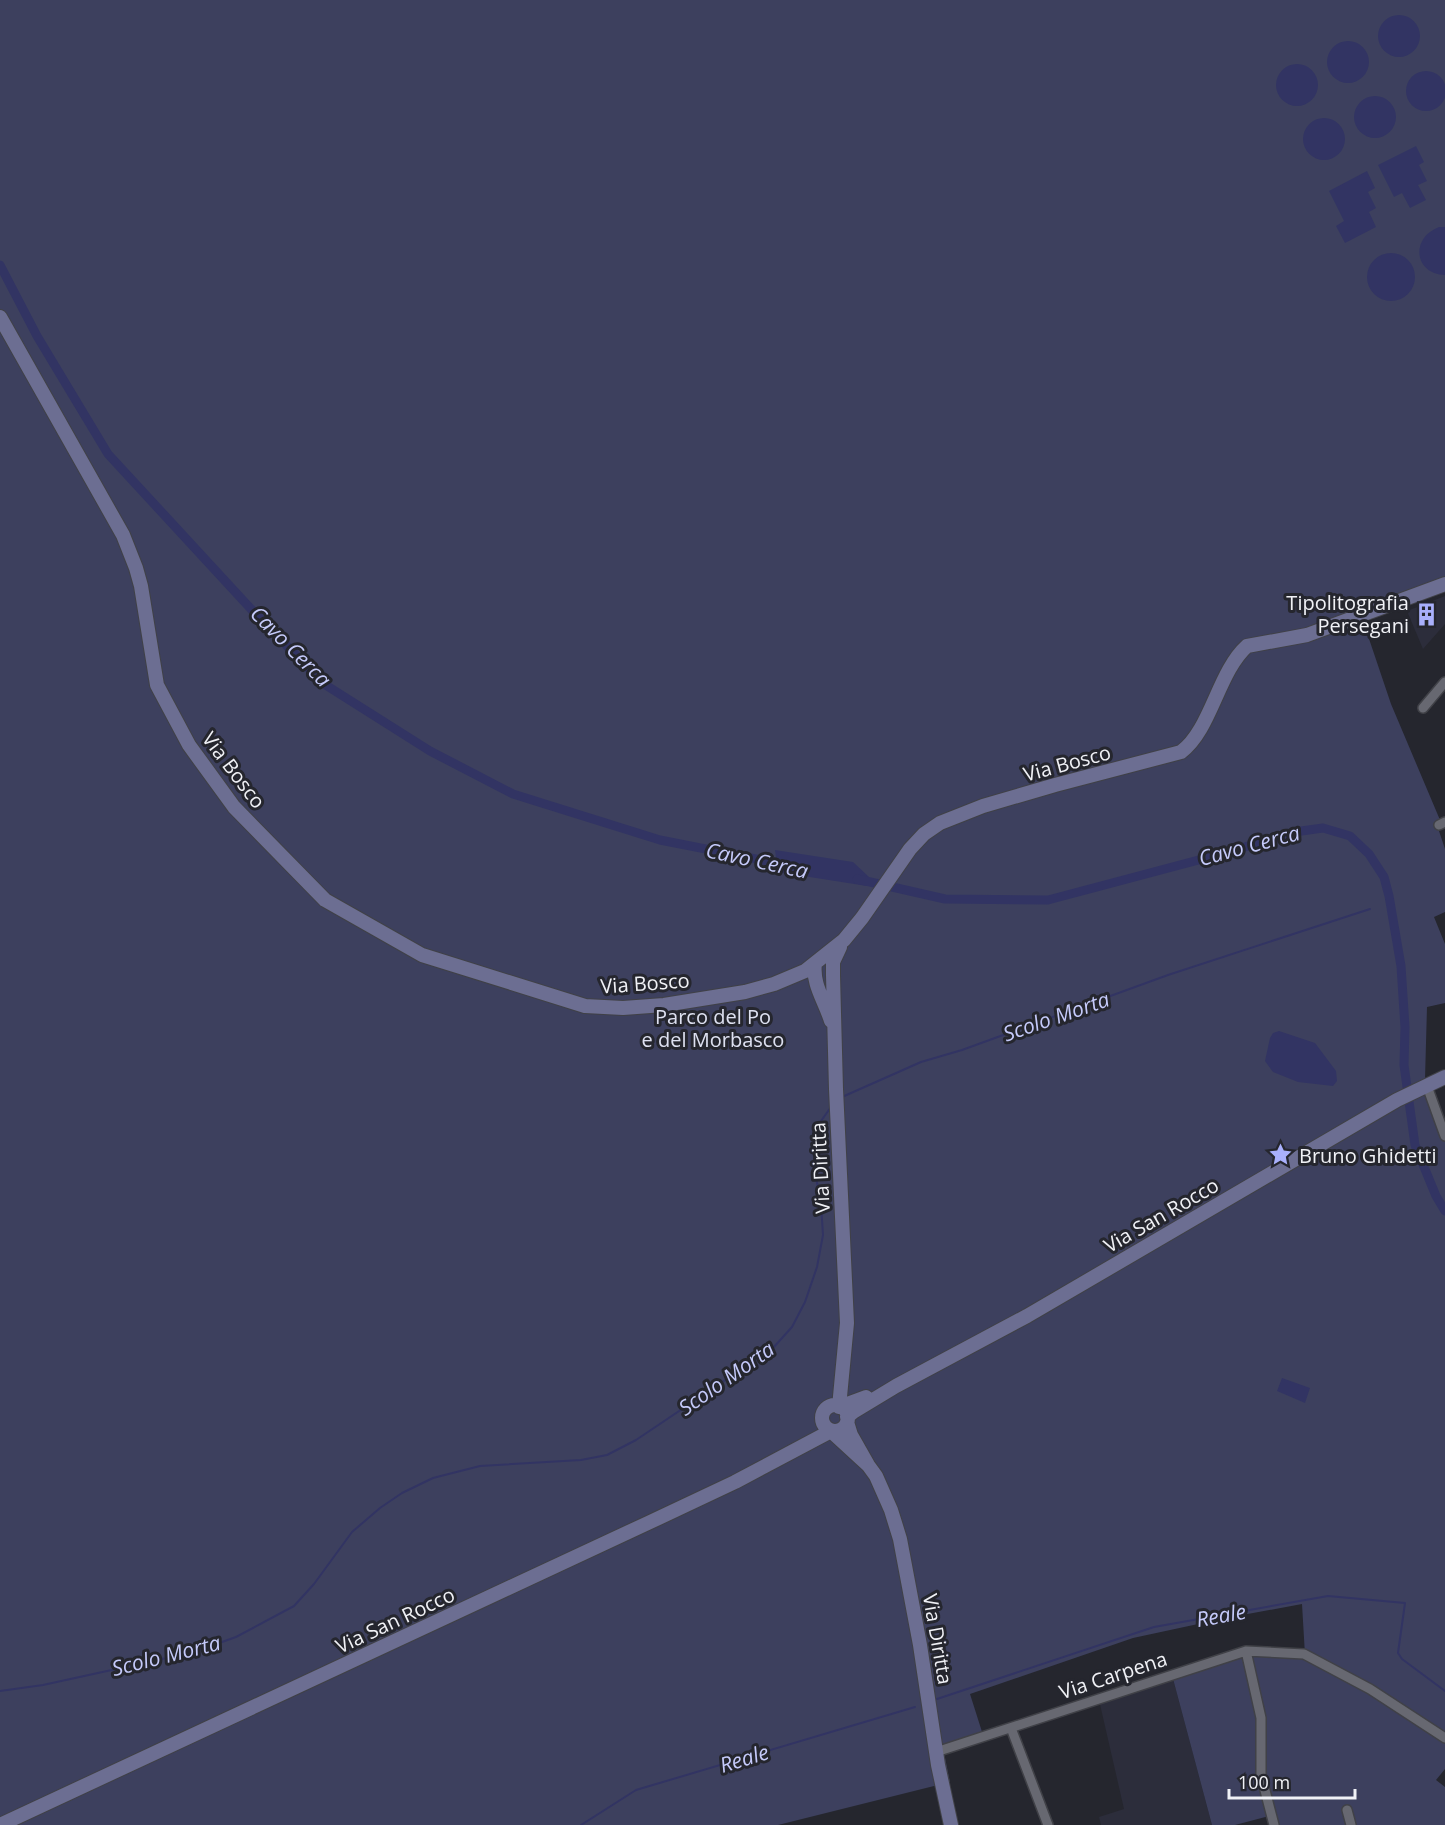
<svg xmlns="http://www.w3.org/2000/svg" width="1445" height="1825" viewBox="0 0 1445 1825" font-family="'Open Sans',sans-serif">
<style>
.built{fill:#2c2d3b}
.green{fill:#3d405e}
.water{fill:#323463}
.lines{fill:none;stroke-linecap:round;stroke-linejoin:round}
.stream{stroke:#323463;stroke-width:2}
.canal{stroke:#323463;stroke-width:9}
.street-casing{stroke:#404147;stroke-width:12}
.secondary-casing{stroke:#404147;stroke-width:16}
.street{stroke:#676871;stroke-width:9}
.secondary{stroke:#6c6e92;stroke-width:14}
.labels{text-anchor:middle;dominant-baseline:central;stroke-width:6;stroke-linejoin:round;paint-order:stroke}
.poi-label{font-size:20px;fill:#f0f1f6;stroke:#25262e;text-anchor:end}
.street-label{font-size:20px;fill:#f0f1f6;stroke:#25262e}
.park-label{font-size:20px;fill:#dee1f1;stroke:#25262e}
.water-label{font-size:21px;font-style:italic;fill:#c5cafa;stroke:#25262e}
</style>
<rect width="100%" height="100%" fill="#25262e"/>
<path class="built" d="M 1445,596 L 1445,624 L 1423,649 L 1407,611 Z
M 1172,1675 L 1212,1825 L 1101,1825 L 1099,1817 L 1124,1809 L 1099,1700 Z"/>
<path class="green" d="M 0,0 L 1445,0 L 1445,592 L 1363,621 L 1391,704 L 1440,820 L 1439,831 L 1445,849 L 1445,912 L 1434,917 L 1445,944 L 1445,1003 L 1427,1007 L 1425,1079 L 1445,1125 L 1445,1769 L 1436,1780 L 1445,1787 L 1445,1825 L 1275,1825 L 1273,1815 L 1235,1825 L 1212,1825 L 1172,1675 L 1247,1650 L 1305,1655 L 1302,1604 L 1226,1618 L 1133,1638 L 970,1694 L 983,1735 L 943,1748 L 950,1782 L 778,1825 L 0,1825 Z"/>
<path class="water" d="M1378 36a21 21 0 1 1 42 0a21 21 0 1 1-42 0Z
M1327 62a21 21 0 1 1 42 0a21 21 0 1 1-42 0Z
M1276 85a21 21 0 1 1 42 0a21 21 0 1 1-42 0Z
M1406 91a20 20 0 1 1 40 0a20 20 0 1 1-40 0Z
M1354 117a21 21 0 1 1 42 0a21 21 0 1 1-42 0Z
M1303 139a21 21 0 1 1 42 0a21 21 0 1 1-42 0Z
M 1416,146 L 1424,162 L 1419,165 L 1427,181 L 1418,185 L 1426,200 L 1410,208 L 1402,193 L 1394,197 L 1378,165 Z
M 1367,171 L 1375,188 L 1368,192 L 1376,208 L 1369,212 L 1376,227 L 1345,243 L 1336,226 L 1344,221 L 1329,191 Z
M 1439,227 L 1445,227 L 1445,275 C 1414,274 1410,238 1439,227 Z
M1367 277a24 24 0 1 1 48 0a24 24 0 1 1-48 0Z
M 775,850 L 853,862 L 869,877 L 867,886 L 778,872 Z
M 1279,1031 L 1315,1043 L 1336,1071 L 1337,1081 L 1333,1086 L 1298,1082 L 1273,1072 L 1265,1061 L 1270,1038 L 1273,1033 Z
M 1282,1378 L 1310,1388 L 1305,1403 L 1277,1391 Z"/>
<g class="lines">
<path class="stream" d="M 842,1097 L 921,1062 L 962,1050 L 1168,975 L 1370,909
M 0,1691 L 43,1685 L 194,1652 L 236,1637 L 294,1606 L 314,1584 L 352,1532 L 380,1508 L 402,1493 L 433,1478 L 480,1466 L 581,1460 L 607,1455 L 636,1440 L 773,1348 L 792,1327 L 805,1302 L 817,1267 L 823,1235 L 821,1204 L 814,1167 L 815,1138 L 821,1121 L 831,1107
M 937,1699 L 1154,1627 L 1328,1596 L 1405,1603 L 1398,1653 L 1402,1659 L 1445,1691
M 581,1825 L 636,1790 L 915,1707"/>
<path class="canal" d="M 0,265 L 37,336 L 108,454 L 251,609 L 324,684 L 430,751 L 513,794 L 660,840 L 787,865
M 857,879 L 945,899 L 1048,900 L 1225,853 L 1294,832 L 1323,828 L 1350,836 L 1369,854 L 1384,877 L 1389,896 L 1401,966 L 1405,1027 L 1404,1065 L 1415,1145 L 1436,1196 L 1445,1211"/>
<defs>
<path id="street" d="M 1423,708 L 1445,682
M 1439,825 L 1445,822
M 1427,1086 L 1445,1136
M 1246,1651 L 1261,1718 L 1261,1775 L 1274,1825
M 1011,1728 L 1048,1825
M 936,1752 L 1246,1651 L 1304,1654 L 1370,1689 L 1445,1738
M 1347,1810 L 1351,1825"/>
<path id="secondary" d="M 0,317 L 123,535 L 136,568 L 141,586 L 157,685 L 189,745 L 234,807 L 325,900 L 422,955 L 585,1006 L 623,1008 L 664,1005 L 745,992 L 774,984 L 805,971 L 844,940 L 862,918 L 910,849 L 924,834 L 940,823 L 983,806 L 1055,785 L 1181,752 C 1211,730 1218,672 1247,646 L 1307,635 L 1445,584
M 840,947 L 833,962 L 833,975 L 836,1089 L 847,1323 L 839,1407 L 866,1397
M 815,963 C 812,985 825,1001 831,1021
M822 1418a13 13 0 1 1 26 0a13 13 0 1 1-26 0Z
M 847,1417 L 853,1412 L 896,1386 L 1027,1316 L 1397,1100 L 1445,1077
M 847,1422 L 851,1435 L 868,1465 L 876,1476 L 891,1510 L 900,1539 L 920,1645 L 938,1765 L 951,1825
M 0,1825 L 648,1523 L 735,1482 L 831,1431 L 868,1465"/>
</defs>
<use href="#street" class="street-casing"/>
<use href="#secondary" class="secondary-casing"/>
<use href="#street" class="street"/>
<use href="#secondary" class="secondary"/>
</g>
<defs>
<symbol id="building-bare" viewBox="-9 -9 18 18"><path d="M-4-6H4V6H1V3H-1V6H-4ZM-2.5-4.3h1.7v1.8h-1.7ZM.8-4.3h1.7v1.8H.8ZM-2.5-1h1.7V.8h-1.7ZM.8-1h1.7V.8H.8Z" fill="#a9b0fc" stroke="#25262e" stroke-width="2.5" paint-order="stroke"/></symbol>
<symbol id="sight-bare" viewBox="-9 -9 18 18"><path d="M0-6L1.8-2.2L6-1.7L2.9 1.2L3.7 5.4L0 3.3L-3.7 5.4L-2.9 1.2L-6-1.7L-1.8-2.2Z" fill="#a9b0fc" stroke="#25262e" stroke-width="2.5" paint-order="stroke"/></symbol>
</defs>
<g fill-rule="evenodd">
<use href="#building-bare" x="1410" y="598" width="33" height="33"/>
<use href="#sight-bare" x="1264" y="1138" width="33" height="33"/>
</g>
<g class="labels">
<g class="poi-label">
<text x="1409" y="602">Tipolitografia<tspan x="1409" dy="23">Persegani</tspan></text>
<text x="1299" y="1155" text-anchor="start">Bruno Ghidetti</text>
</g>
<g class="street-label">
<text transform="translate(1067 763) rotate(-15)">Via Bosco</text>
<text transform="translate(234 770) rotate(53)">Via Bosco</text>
<text transform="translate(645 983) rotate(-4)">Via Bosco</text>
<text transform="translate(820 1168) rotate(-93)">Via Diritta</text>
<text transform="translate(1161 1215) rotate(-30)">Via San Rocco</text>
<text transform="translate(395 1620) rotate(-25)">Via San Rocco</text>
<text transform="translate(938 1639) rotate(80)">Via Diritta</text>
<text transform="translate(1113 1675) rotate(-18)">Via Carpena</text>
</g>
<g class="park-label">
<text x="713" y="1016">Parco del Po<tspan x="713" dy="23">e del Morbasco</tspan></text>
</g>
<g class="water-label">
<text transform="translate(291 646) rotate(45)">Cavo Cerca</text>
<text transform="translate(1249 845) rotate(-15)">Cavo Cerca</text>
<text transform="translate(757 860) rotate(12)">Cavo Cerca</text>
<text transform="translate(1056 1016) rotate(-19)">Scolo Morta</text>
<text transform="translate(726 1378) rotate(-35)">Scolo Morta</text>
<text transform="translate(1221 1615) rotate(-10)">Reale</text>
<text transform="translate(166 1655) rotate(-14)">Scolo Morta</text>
<text transform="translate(744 1758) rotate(-17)">Reale</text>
</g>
</g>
<path d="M1229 1789v9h126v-9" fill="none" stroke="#f0f1f6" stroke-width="3"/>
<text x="1238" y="1789" font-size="18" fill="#f0f1f6" stroke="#25262e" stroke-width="4.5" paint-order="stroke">100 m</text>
</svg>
